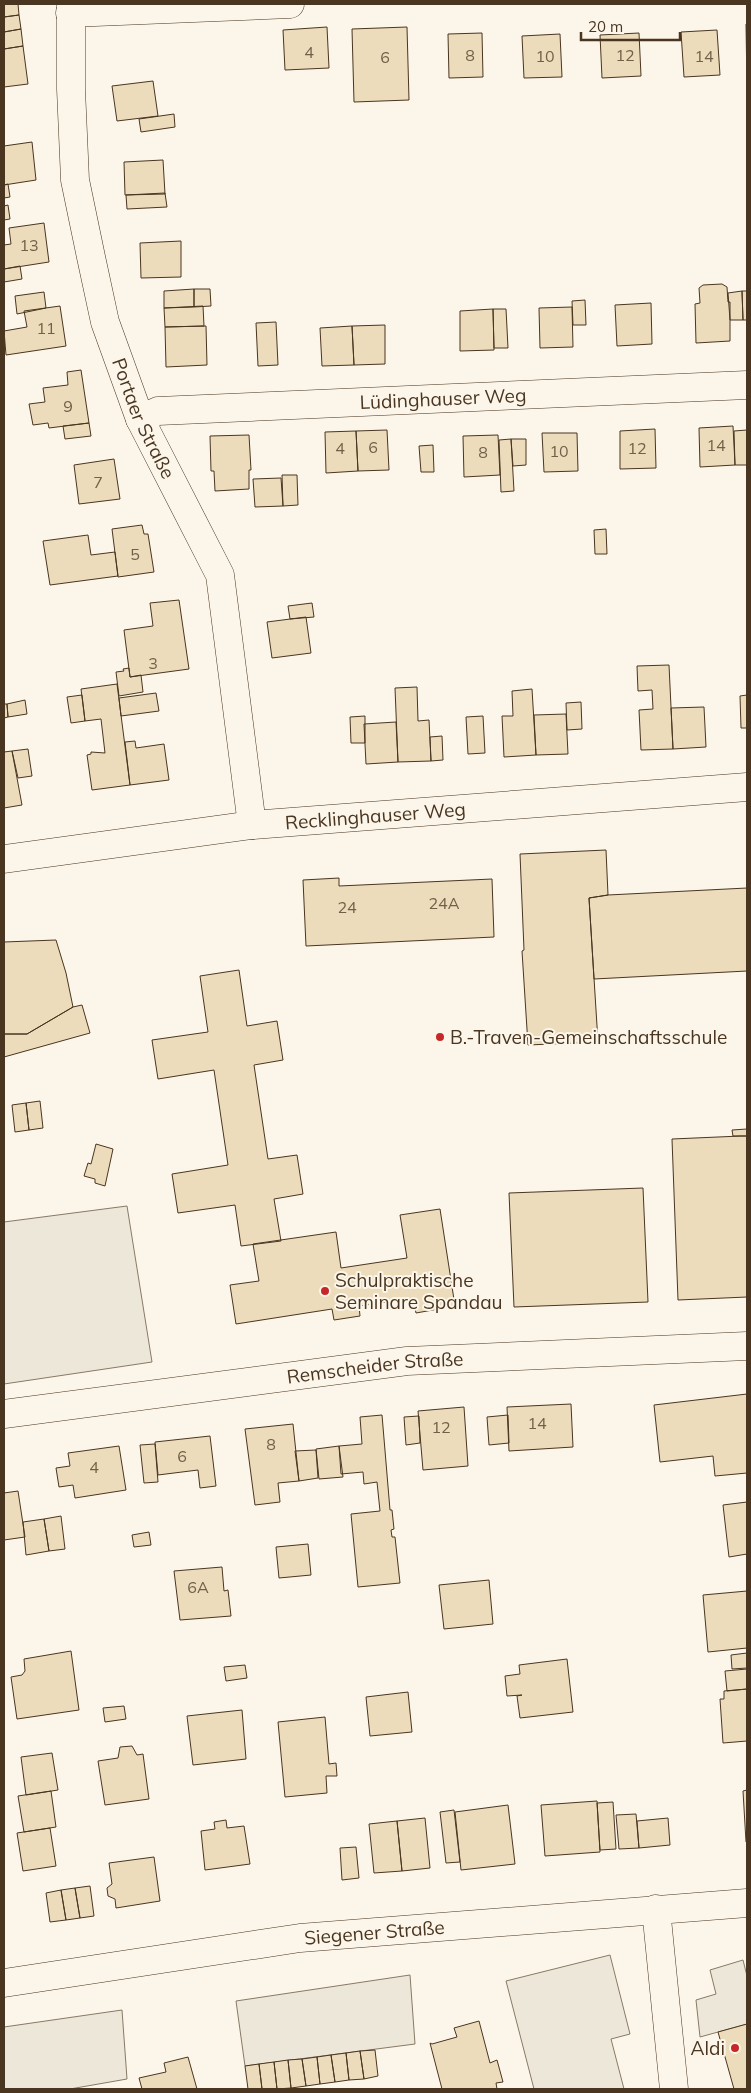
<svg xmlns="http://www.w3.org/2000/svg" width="751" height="2093" viewBox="0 0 751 2093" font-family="Mulish,sans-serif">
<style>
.parking{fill:#ede7d9;stroke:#887966}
.building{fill:#ecdcbc;stroke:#4a3520}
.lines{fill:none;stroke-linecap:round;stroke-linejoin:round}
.minor-casing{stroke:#4a3520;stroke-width:29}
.minor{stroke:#fbf6e9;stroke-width:28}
.poi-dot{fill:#c62828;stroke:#fbf6e9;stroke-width:2}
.labels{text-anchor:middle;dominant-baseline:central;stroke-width:4;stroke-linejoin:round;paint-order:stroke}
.number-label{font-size:16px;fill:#725f47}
.street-label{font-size:19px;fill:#4a3520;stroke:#fbf6e9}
.poi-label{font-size:19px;fill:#4a3520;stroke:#fbf6e9;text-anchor:start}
</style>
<rect width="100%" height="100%" fill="#fbf6e9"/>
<path class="parking" d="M 127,1206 L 152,1362 L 4,1384 L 4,1222 Z
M 610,1955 L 630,2034 L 611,2039 L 624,2089 L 534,2089 L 506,1981 Z
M 743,1960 L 747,1976 L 747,2024 L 700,2037 L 696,2000 L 716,1994 L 710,1970 Z
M 410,1975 L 415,2044 L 245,2066 L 236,2001 Z
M 122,2010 L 127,2079 L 70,2089 L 4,2089 L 4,2027 Z"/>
<path class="building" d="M 4,4 L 18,4 L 19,15 L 4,17 Z
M 19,15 L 21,29 L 4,32 L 4,17 Z
M 746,24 L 747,24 L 747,89 Z
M 327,27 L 329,68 L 285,70 L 283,30 Z
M 407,27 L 409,100 L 354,102 L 352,29 Z
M 21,29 L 23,46 L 4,49 L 4,32 Z
M 717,30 L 720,75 L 684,77 L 681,32 Z
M 482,33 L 483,77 L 449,78 L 448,34 Z
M 639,33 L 641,76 L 602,78 L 600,35 Z
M 560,34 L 562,77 L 524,78 L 522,36 Z
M 23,46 L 28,84 L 4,87 L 4,49 Z
M 153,81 L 158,116 L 117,121 L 112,86 Z
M 174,114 L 175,127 L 141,132 L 139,119 Z
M 32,142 L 36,180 L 4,185 L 4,146 Z
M 163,160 L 165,194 L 125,195 L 124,162 Z
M 8,184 L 10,197 L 4,198 L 4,185 Z
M 165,193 L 167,207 L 127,209 L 126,195 Z
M 8,205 L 10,219 L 4,220 L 4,206 Z
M 44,223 L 49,262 L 4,269 L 4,245 L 11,244 L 9,228 Z
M 181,241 L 181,277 L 141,278 L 140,243 Z
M 20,266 L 22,279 L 4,282 L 4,269 Z
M 722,284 L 727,287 L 728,302 L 730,302 L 730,341 L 696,343 L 695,304 L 700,303 L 699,288 L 703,285 Z
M 194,289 L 194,307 L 164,308 L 164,291 Z
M 194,289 L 210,289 L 211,306 L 194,307 Z
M 742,291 L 747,291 L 747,320 L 743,320 Z
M 742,291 L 743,320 L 730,320 L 728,293 Z
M 44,292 L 46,308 L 17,314 L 15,296 Z
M 585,300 L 586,325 L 573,325 L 572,301 Z
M 651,303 L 652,344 L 617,346 L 615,305 Z
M 60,306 L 66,346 L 6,355 L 4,331 L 27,327 L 24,311 Z
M 203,306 L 204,326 L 165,327 L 164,308 Z
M 572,307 L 573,347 L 540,348 L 539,308 Z
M 493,309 L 494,350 L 460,351 L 460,311 Z
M 493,309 L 506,309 L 508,348 L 494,348 Z
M 276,322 L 278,365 L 258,366 L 256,323 Z
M 385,325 L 385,364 L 354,365 L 352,326 Z
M 206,326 L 207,365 L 166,367 L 165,327 Z
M 352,326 L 354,365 L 322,366 L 320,328 Z
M 81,370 L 89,423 L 49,428 L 48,423 L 33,425 L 29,404 L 45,402 L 43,388 L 68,385 L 67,372 Z
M 89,423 L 91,436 L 65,439 L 63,426 Z
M 733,426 L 735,465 L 700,467 L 699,428 Z
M 655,429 L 656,468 L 620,469 L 620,431 Z
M 387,430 L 389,470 L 358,471 L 356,431 Z
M 747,430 L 747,465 L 735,465 L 734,431 Z
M 356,431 L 358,471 L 326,473 L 325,432 Z
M 542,433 L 577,433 L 578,471 L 544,472 Z
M 249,435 L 251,470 L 249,470 L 249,489 L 215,491 L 214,471 L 211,471 L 210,436 Z
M 498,435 L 500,475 L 464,477 L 463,436 Z
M 511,439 L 526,439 L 526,465 L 513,466 Z
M 511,439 L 514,491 L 501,492 L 499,440 Z
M 433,445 L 434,472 L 421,472 L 419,446 Z
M 114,459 L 120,499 L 79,504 L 74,465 Z
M 282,475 L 297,475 L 298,505 L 283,506 Z
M 281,478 L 283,506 L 255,507 L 253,479 Z
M 142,525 L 144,534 L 148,534 L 154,572 L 118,577 L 112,529 Z
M 606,529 L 607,554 L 595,554 L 594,530 Z
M 88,535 L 91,555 L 115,552 L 118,576 L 50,585 L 43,541 Z
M 179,600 L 189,669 L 130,677 L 124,630 L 153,626 L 150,603 Z
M 312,603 L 314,617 L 290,619 L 288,606 Z
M 306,617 L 311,653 L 272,658 L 267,622 Z
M 669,665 L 673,749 L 641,750 L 639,710 L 653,709 L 652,690 L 638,691 L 637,666 Z
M 129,668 L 130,677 L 141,675 L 143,692 L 119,696 L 116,672 L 124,671 L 123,669 Z
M 117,684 L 130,785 L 92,790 L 87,755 L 91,754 L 91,752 L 105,753 L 101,719 L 85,721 L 81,689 Z
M 417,687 L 418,721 L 429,720 L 431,761 L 398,762 L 395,688 Z
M 532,689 L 536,755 L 504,757 L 502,716 L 513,716 L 512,691 Z
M 156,693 L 159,711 L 121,716 L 119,698 Z
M 82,695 L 85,721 L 71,723 L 67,697 Z
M 747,695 L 747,728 L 741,728 L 740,696 Z
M 25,700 L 27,714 L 8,717 L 7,704 Z
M 581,702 L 582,729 L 567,730 L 566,703 Z
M 4,704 L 7,704 L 8,717 L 4,718 Z
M 704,707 L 706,747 L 673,749 L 671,708 Z
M 566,714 L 568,754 L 536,755 L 534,715 Z
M 365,716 L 365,743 L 351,743 L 350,717 Z
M 483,716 L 485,753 L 468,754 L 466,717 Z
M 396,722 L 398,762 L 366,764 L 364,724 Z
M 442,736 L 443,760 L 431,761 L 430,737 Z
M 135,741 L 136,748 L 164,744 L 169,780 L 130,785 L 125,742 Z
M 28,749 L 32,776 L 18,778 L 12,751 Z
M 12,751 L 22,805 L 4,808 L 4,752 Z
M 606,850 L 608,895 L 589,898 L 598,1042 L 528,1045 L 522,951 L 524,950 L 520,854 Z
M 339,878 L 339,886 L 492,879 L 494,937 L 306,946 L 303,880 Z
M 747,888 L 747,971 L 594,979 L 589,898 L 608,895 Z
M 56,940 L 66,973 L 73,1007 L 27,1034 L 4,1034 L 4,942 Z
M 239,970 L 247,1026 L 277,1021 L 283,1060 L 254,1065 L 268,1159 L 297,1155 L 303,1194 L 274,1199 L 281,1241 L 241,1246 L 235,1205 L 178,1213 L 172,1174 L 228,1165 L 214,1070 L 158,1079 L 152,1040 L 208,1032 L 200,976 Z
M 82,1005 L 90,1033 L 4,1057 L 4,1034 L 27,1034 L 73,1007 Z
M 40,1101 L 43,1128 L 29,1130 L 26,1103 Z
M 26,1103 L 29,1130 L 15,1132 L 12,1105 Z
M 747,1129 L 747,1136 L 733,1136 L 732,1130 Z
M 741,1136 L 747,1136 L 747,1297 L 678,1300 L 672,1139 Z
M 96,1144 L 113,1149 L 105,1186 L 95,1183 L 95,1179 L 84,1176 L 88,1163 L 91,1164 Z
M 643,1188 L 648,1302 L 514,1307 L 509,1193 Z
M 440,1209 L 455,1306 L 416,1313 L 413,1298 L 359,1306 L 360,1316 L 334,1320 L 332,1309 L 236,1324 L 230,1285 L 259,1281 L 253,1244 L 336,1232 L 341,1268 L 407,1258 L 400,1215 Z
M 747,1394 L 747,1473 L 715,1476 L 713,1456 L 660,1462 L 654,1405 Z
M 571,1404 L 573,1447 L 509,1451 L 507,1407 Z
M 464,1407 L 468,1466 L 423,1470 L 418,1411 Z
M 382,1415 L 390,1510 L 392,1510 L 394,1529 L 391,1530 L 392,1537 L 395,1537 L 400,1583 L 358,1587 L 351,1514 L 380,1511 L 377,1482 L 364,1484 L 363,1472 L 341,1474 L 339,1446 L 362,1444 L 360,1417 Z
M 508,1415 L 509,1443 L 489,1445 L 487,1417 Z
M 419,1416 L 420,1443 L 406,1445 L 404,1417 Z
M 293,1424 L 299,1481 L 278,1483 L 280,1502 L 255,1505 L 245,1429 Z
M 210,1436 L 216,1486 L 200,1488 L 198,1470 L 158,1475 L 155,1442 Z
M 155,1444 L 158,1482 L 144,1483 L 140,1445 Z
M 119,1446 L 126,1490 L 75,1498 L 73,1485 L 59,1487 L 56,1468 L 70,1466 L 68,1453 Z
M 339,1446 L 343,1477 L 319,1479 L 316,1449 Z
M 316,1450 L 318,1478 L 299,1481 L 295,1451 Z
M 18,1491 L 25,1537 L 4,1540 L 4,1493 Z
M 747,1502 L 747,1554 L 729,1557 L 723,1505 Z
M 61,1516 L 65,1549 L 49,1551 L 44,1519 Z
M 44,1519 L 49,1551 L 26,1555 L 23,1522 Z
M 149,1532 L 151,1545 L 134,1547 L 132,1535 Z
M 308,1544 L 311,1575 L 279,1578 L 276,1547 Z
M 222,1567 L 224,1591 L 228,1590 L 231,1616 L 180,1620 L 174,1571 Z
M 489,1580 L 493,1624 L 444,1629 L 439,1585 Z
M 747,1591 L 747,1648 L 708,1652 L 703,1595 Z
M 71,1651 L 79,1710 L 17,1719 L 11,1677 L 22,1675 L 25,1671 L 24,1659 Z
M 747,1653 L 747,1668 L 732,1669 L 731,1655 Z
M 567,1659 L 573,1712 L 520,1718 L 517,1696 L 522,1695 L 507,1696 L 505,1676 L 520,1674 L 519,1665 Z
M 245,1665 L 247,1678 L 226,1681 L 224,1667 Z
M 747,1669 L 747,1689 L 727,1691 L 725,1671 Z
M 747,1689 L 747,1741 L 723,1743 L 720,1699 L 724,1699 L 724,1691 Z
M 408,1692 L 412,1732 L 370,1736 L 366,1697 Z
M 124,1706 L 126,1719 L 105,1722 L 103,1708 Z
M 242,1710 L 246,1759 L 193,1765 L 187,1716 Z
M 325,1717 L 329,1764 L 336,1763 L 337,1776 L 326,1776 L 327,1793 L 285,1797 L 278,1722 Z
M 132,1746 L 137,1755 L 143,1754 L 149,1799 L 105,1805 L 98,1761 L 118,1758 L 120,1747 Z
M 52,1753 L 58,1790 L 26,1795 L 21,1757 Z
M 747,1790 L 747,1842 L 746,1842 L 743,1791 Z
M 51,1791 L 56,1827 L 24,1832 L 18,1796 Z
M 597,1801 L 600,1852 L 545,1856 L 541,1805 Z
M 613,1802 L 616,1849 L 600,1850 L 597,1803 Z
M 508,1805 L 515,1864 L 461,1870 L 455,1812 Z
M 454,1810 L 460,1862 L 446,1863 L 440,1812 Z
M 636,1814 L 639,1848 L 619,1849 L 616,1815 Z
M 425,1818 L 430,1868 L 402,1871 L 397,1821 Z
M 668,1818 L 670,1845 L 639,1848 L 637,1821 Z
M 226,1820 L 227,1828 L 244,1826 L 250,1864 L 205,1870 L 201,1831 L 215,1829 L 214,1822 Z
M 397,1821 L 402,1871 L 374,1873 L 369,1824 Z
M 50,1828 L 56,1866 L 23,1871 L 17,1833 Z
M 356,1847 L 359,1878 L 342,1880 L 340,1848 Z
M 154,1857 L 160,1901 L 116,1908 L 115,1899 L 108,1896 L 107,1888 L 112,1884 L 109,1863 Z
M 90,1886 L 94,1916 L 80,1918 L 75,1888 Z
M 75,1888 L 80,1918 L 66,1920 L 61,1890 Z
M 61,1890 L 66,1920 L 50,1922 L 46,1893 Z
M 479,2021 L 490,2063 L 497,2060 L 503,2082 L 496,2083 L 497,2089 L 442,2089 L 430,2043 L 432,2044 L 457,2037 L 454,2028 Z
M 747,2024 L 747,2089 L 734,2089 L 718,2032 Z
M 375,2050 L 378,2076 L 364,2079 L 360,2051 Z
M 360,2051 L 364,2079 L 349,2080 L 346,2053 Z
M 346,2053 L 349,2080 L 335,2082 L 331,2055 Z
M 331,2055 L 335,2082 L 320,2084 L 317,2057 Z
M 188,2057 L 197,2089 L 142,2089 L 139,2078 L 166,2072 L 164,2063 Z
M 317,2057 L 320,2084 L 306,2086 L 302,2059 Z
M 302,2059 L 306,2086 L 291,2088 L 288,2060 Z
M 288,2060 L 291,2088 L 277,2089 L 274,2062 Z
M 274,2062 L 277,2089 L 262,2089 L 259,2064 Z
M 259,2064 L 262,2089 L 248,2089 L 245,2066 Z"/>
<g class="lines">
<defs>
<g id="minor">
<path id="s1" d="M 71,4 L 71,89 L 75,180 L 91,257 L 105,322 L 140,419 L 220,575 L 252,825"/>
<path d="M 70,13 L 290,4"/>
<path id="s2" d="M 140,419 L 158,411 L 747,385"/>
<path id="s3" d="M 4,859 L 252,825 L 747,787"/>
<path id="s4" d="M 4,1414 L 407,1361 L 747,1346"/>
<path d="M 656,1909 L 674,2089"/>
<path id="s5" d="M 4,1983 L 300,1938 L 747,1903"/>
</g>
</defs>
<use href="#minor" class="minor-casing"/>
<use href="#minor" class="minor"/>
</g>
<g class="poi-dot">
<circle cx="440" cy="1037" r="5"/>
<circle cx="325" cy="1291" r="5"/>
<circle cx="735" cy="2048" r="5"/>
</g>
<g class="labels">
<g class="number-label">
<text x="309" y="52">4</text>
<text x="470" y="55">8</text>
<text x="625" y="55">12</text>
<text x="545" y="56">10</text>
<text x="704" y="56">14</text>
<text x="385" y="57">6</text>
<text x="29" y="245">13</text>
<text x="46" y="328">11</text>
<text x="68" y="406">9</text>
<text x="716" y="445">14</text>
<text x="373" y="447">6</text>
<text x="340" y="448">4</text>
<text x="637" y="448">12</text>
<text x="559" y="451">10</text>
<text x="483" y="452">8</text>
<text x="98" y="482">7</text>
<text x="135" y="554">5</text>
<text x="153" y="663">3</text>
<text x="444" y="903">24A</text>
<text x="347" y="907">24</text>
<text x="537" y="1423">14</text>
<text x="441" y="1427">12</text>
<text x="271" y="1444">8</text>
<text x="182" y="1456">6</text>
<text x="94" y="1467">4</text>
<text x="198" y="1587">6A</text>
</g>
<g class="street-label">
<text stroke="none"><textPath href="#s2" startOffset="305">Lüdinghauser Weg</textPath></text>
<text stroke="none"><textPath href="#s1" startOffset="425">Portaer Straße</textPath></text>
<text stroke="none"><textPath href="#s3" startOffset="374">Recklinghauser Weg</textPath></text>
<text stroke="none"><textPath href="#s4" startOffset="374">Remscheider Straße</textPath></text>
<text stroke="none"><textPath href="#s5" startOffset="374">Siegener Straße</textPath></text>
</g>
<g class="poi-label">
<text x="450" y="1037">B.-Traven-Gemeinschaftsschule</text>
<text x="335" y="1280">Schulpraktische<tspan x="335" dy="22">Seminare Spandau</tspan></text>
<text x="725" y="2048" text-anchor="end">Aldi</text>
</g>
</g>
<rect width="751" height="2093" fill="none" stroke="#4a3520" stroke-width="10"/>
<path d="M581 32v8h99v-8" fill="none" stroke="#4a3520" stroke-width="2.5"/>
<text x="588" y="32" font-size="15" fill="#4a3520" stroke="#fbf6e9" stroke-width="4" paint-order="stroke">20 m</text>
</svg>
